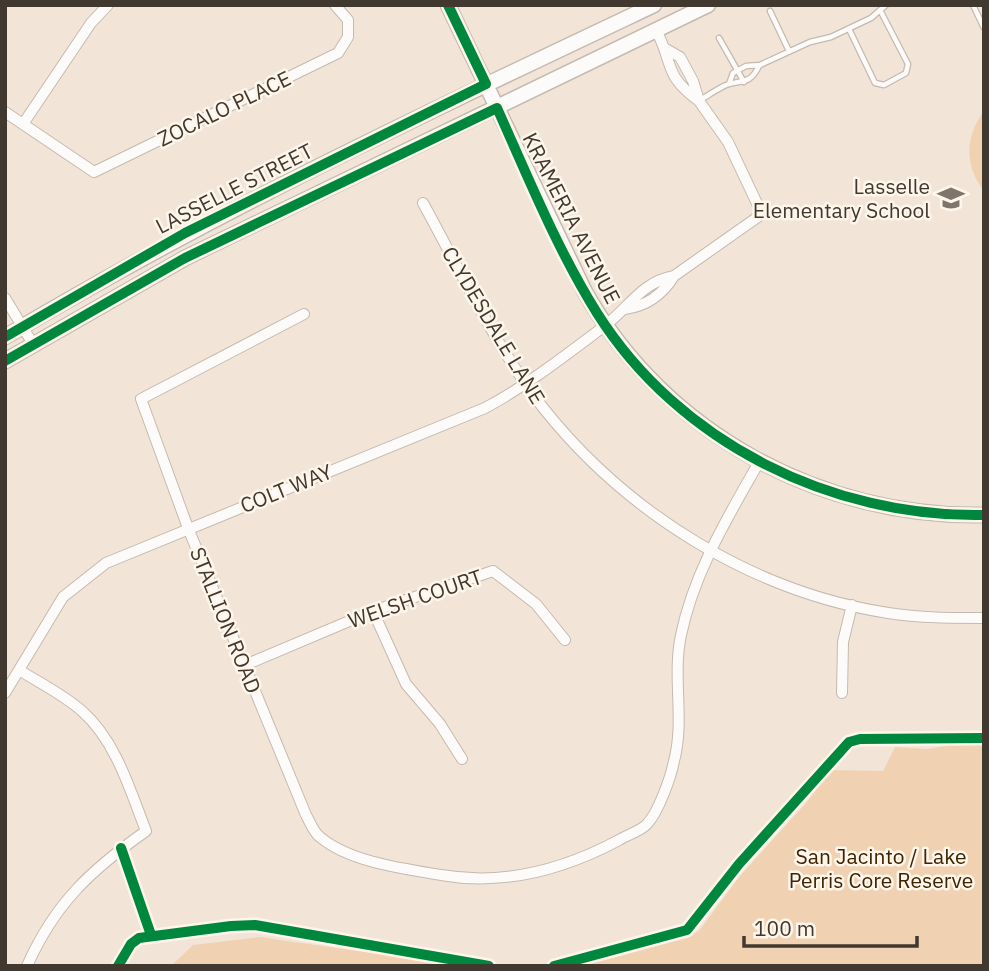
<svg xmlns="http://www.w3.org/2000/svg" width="989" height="971" viewBox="0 0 989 971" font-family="'IBM Plex Sans',sans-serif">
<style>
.green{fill:#f0d2b2}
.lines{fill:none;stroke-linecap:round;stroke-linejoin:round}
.lane-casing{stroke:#c4bab0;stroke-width:7}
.street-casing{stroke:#c4bab0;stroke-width:12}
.secondary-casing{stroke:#c4bab0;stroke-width:17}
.lane{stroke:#fdfbf9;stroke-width:4.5}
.street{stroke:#fdfbf9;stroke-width:10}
.secondary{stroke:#fdfbf9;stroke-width:14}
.cycleway-casing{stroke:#fef5eb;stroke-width:15}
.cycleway{stroke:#00873e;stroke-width:10}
.labels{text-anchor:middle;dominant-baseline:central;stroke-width:5;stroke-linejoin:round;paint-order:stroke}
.street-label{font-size:21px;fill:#41382f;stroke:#fef5eb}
.poi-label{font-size:21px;fill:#41382f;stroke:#fef5eb;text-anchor:end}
.park-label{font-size:21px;fill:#3f2401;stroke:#fef5eb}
</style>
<rect width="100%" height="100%" fill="#f2e5d8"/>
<path class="green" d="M 984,111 L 984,191 C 964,166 965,136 984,111 Z
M 965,743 L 984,745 L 984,966 L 580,966 L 680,939 L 699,931 L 739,877 L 806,803 L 831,770 L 883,771 L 895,747 L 927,749 Z
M 261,937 C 325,947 388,954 452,966 L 171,966 L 193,945 Z"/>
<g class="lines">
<defs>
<path id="lane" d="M 973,5 L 984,28
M 770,11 L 789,51
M 849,29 L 875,83 L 884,85 L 906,73 L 908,64 L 880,10
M 719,38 L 744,82
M 729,84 L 733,73 L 746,66 L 760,65 L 810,42 L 831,37 L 871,18 L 886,5
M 700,100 C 709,95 717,89 726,85 C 742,79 749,86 759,66"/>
<path id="street" d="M 656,30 C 674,64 663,75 699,101
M 5,112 L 94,172 L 338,53 L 348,37 L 348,20 L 335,5
M 23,124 L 91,23 L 108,5
M 423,203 C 461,272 495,346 544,409 C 629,515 754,592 888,613 C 920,618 952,618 984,618
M 5,298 L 33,344
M 625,309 C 647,306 663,294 674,276 L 762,214 L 728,142 L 699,101 L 693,81 L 680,57 L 666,49
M 304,314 L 141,399 L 188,528 L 306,815 C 310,822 314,833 320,837 C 349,862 405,869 441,875 C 504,886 563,870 619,840 C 627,835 641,831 647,824 C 658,813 671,777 674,761 C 685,720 672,677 681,635 C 694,572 728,517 759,462
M 373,611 L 406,684 L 440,724 L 462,759
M 245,665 L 373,611 L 493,571 L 536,604 L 565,640
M 19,670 C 40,683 64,695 82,711 C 116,741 130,790 146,831 C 91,870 55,903 27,966
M 5,693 L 63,597 L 106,563 L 485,408 C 528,385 567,354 606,325 C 630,306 642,282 674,276
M 842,693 L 843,642 L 852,605"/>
<path id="secondary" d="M 448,5 L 585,292 C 665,434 822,518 984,515
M 5,337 C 214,212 434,109 654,5
M 5,361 L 185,258 L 708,5"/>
</defs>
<use href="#lane" class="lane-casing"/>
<use href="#street" class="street-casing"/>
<use href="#secondary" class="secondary-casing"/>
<use href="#lane" class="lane"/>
<use href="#street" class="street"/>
<use href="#secondary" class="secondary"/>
<defs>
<path id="cycleway" d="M 5,337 L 185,233 L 486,84 L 448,5
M 5,361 L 185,258 L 497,108 C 528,177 557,249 597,313 C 679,443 832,518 984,515
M 121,848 L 151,935
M 118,966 L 131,944 L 139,938 L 231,926 L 255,925 L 489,966
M 554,966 L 687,930 L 739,864 L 849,742 L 860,739 L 984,738"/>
</defs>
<use href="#cycleway" class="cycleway-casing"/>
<use href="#cycleway" class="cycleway"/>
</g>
<defs>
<symbol id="school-bare" viewBox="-9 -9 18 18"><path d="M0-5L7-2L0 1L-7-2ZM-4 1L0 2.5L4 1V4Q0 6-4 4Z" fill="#7f756a" stroke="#fef5eb" stroke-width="2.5" paint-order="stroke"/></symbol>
</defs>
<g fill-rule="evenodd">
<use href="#school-bare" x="932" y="179" width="38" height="38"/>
</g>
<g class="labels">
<g class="street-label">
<text transform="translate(224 108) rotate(-26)">ZOCALO PLACE</text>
<text transform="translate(234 188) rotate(-27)">LASSELLE STREET</text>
<text transform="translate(572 218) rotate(63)">KRAMERIA AVENUE</text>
<text transform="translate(494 325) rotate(59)">CLYDESDALE LANE</text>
<text transform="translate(286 488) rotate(-22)">COLT WAY</text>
<text transform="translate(415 598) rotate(-19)">WELSH COURT</text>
<text transform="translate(226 620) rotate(68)">STALLION ROAD</text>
</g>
<g class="poi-label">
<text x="930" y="186">Lasselle<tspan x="930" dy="24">Elementary School</tspan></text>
</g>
<g class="park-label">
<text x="881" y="856">San Jacinto / Lake<tspan x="881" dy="24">Perris Core Reserve</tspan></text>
</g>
</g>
<rect width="989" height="971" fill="none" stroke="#41382f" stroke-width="14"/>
<path d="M744 936v10h173v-10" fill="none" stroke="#41382f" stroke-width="3.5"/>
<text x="754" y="936" font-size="21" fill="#41382f" stroke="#fef5eb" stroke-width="5" paint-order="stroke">100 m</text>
</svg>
